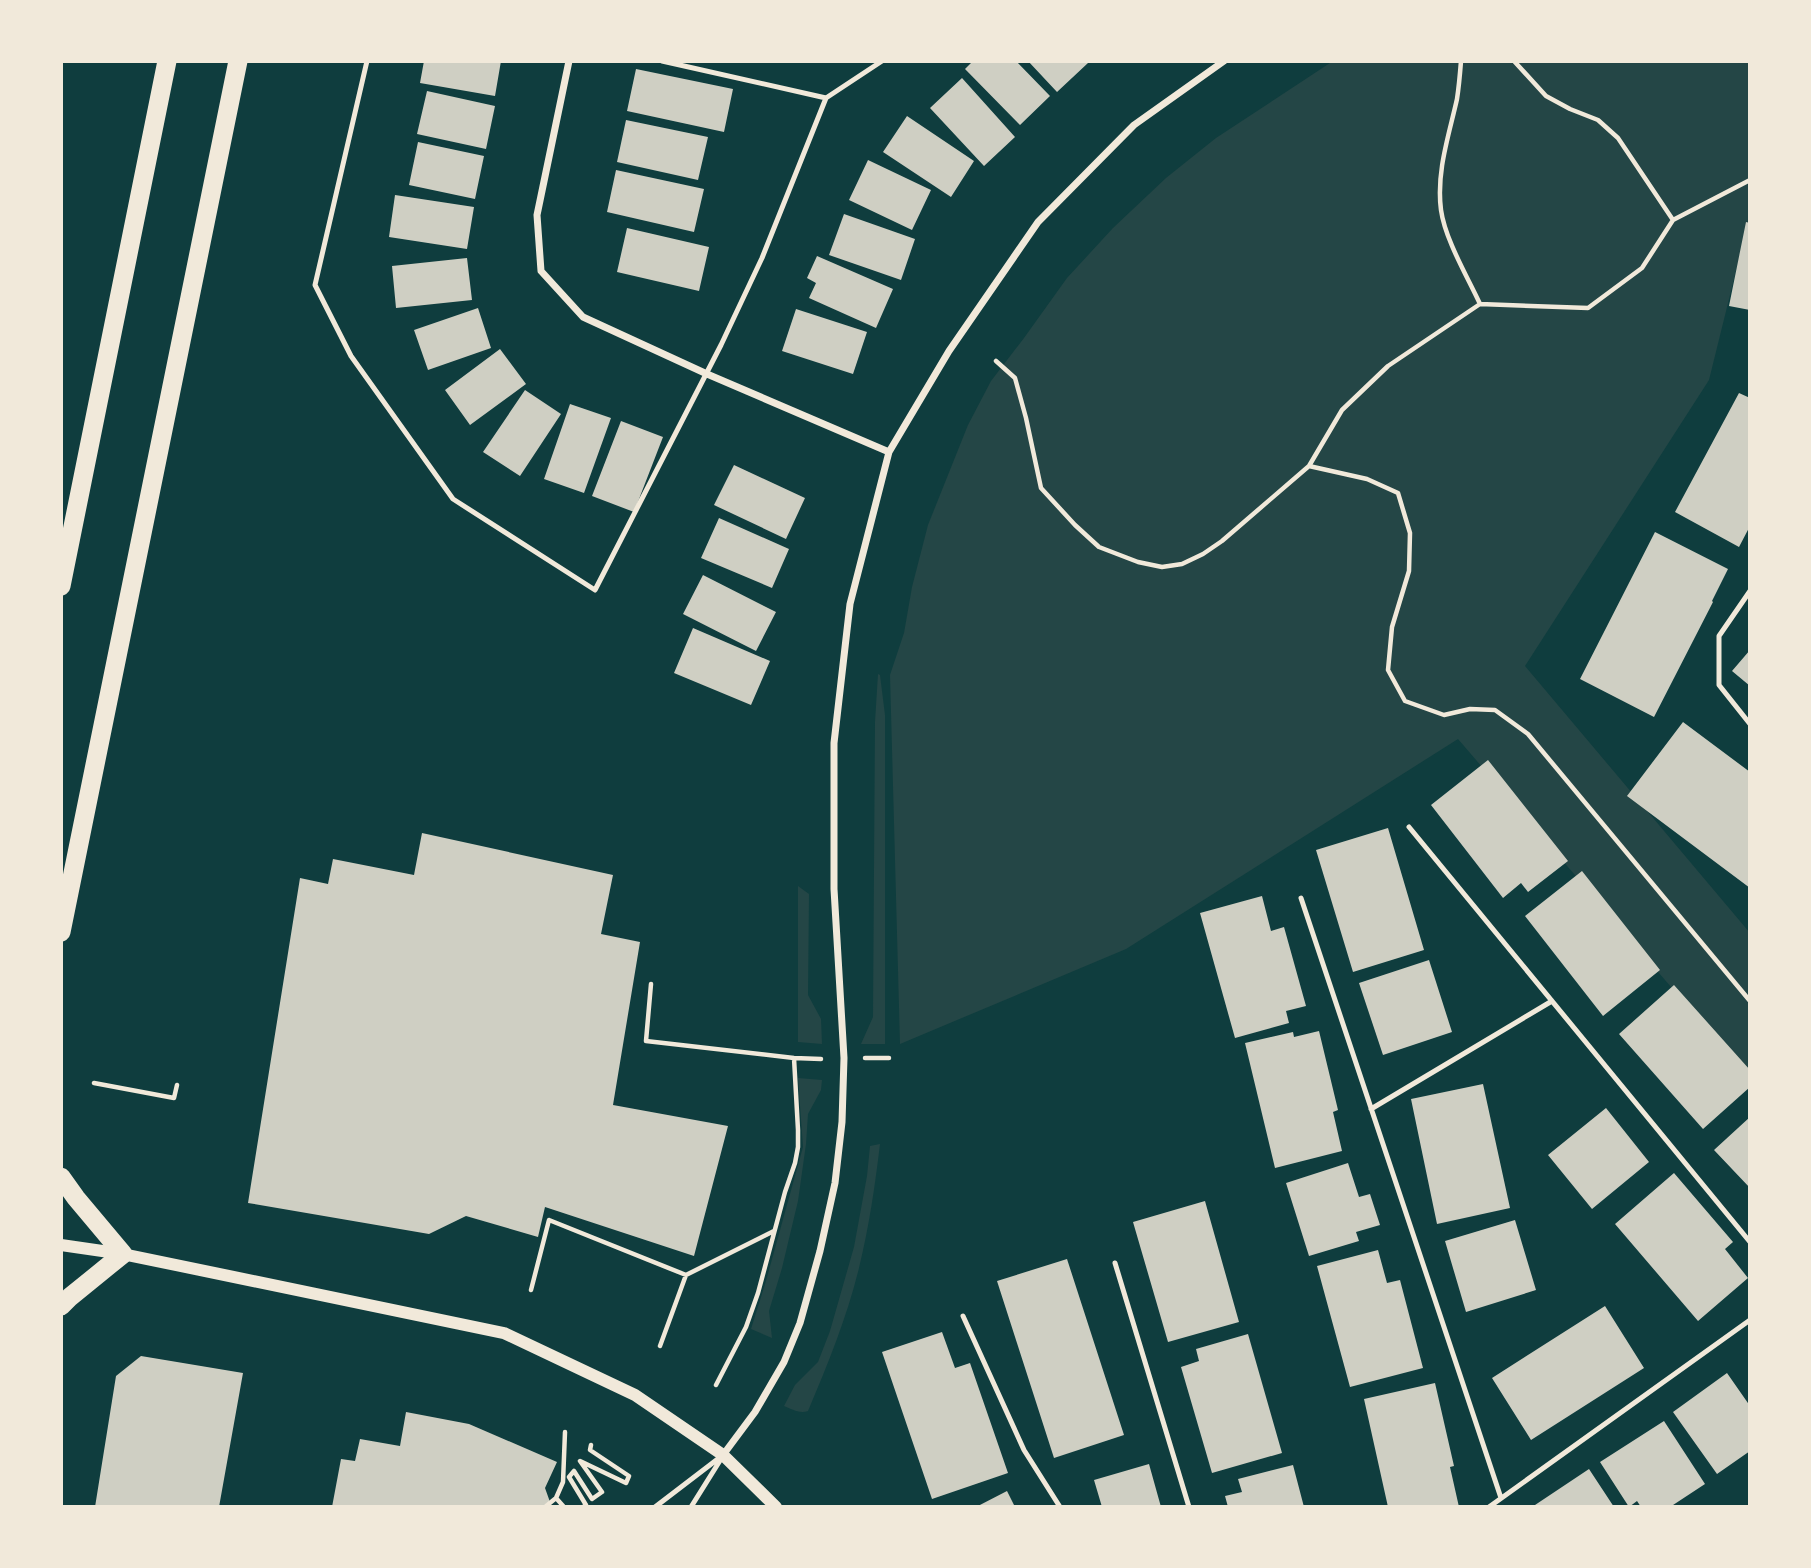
<svg xmlns="http://www.w3.org/2000/svg" width="1811" height="1568" viewBox="0 0 1811 1568" font-family="'IBM Plex Sans',sans-serif">
<style>
.green{fill:#244646}
.building{fill:#cfcfc3}
.lines{fill:none;stroke-linecap:round;stroke-linejoin:round}
.path{stroke:#f1e9da;stroke-width:4.5}
.service{stroke:#f1e9da;stroke-width:5}
.minor{stroke:#f1e9da;stroke-width:7}
.tertiary{stroke:#f1e9da;stroke-width:12}
.trunk{stroke:#f1e9da;stroke-width:19}
</style>
<rect width="100%" height="100%" fill="#0f3d3e"/>
<path class="green" d="M 1333,61 L 1750,61 L 1750,214 L 1709,380 L 1525,666 L 1750,933 L 1750,1079 L 1458,739 L 1126,949 L 900,1044 L 890,675 L 904,633 L 912,587 L 928,525 L 968,425 L 991,381 L 1024,338 L 1067,278 L 1113,228 L 1166,178 L 1216,138 Z
M 878,674 L 880,675 L 885,715 L 885,1044 L 861,1044 L 873,1017 L 875,722 Z
M 798,886 L 809,894 L 808,995 L 821,1019 L 822,1044 L 798,1042 Z
M 798,1078 L 822,1080 L 821,1090 L 808,1114 L 806,1144 L 798,1201 L 782,1268 L 769,1311 L 772,1338 L 751,1329 L 766,1281 L 803,1147 Z
M 880,1144 C 875,1186 869,1227 859,1268 C 847,1317 828,1364 808,1411 C 799,1414 792,1409 784,1406 L 795,1385 L 818,1362 L 830,1331 L 854,1247 L 867,1176 L 870,1146 Z"/>
<path class="building" d="M 424,61 L 501,61 L 495,96 L 420,83 Z
M 973,61 L 1016,61 L 1050,96 L 1020,125 L 965,69 Z
M 1028,61 L 1087,61 L 1088,63 L 1057,92 Z
M 636,69 L 733,89 L 724,132 L 627,111 Z
M 962,78 L 1015,137 L 984,166 L 930,108 Z
M 427,91 L 495,106 L 486,149 L 417,134 Z
M 907,116 L 974,161 L 951,197 L 883,152 Z
M 626,120 L 708,137 L 698,180 L 617,162 Z
M 418,142 L 484,156 L 475,199 L 409,185 Z
M 868,160 L 931,190 L 912,230 L 849,200 Z
M 616,170 L 704,189 L 694,232 L 607,212 Z
M 395,195 L 474,207 L 467,249 L 389,237 Z
M 844,214 L 915,239 L 901,280 L 829,255 Z
M 1746,222 L 1750,223 L 1750,310 L 1729,306 Z
M 627,228 L 709,247 L 699,291 L 617,272 Z
M 817,256 L 893,289 L 876,328 L 809,298 L 816,283 L 807,278 Z
M 467,258 L 472,300 L 396,308 L 392,266 Z
M 478,308 L 491,348 L 428,370 L 414,330 Z
M 796,309 L 867,332 L 853,374 L 782,351 Z
M 500,349 L 526,384 L 470,425 L 445,390 Z
M 525,390 L 561,414 L 520,476 L 483,452 Z
M 1739,393 L 1750,398 L 1750,526 L 1739,547 L 1675,512 Z
M 570,404 L 611,418 L 584,493 L 544,479 Z
M 621,421 L 663,437 L 634,512 L 592,496 Z
M 734,465 L 805,498 L 786,539 L 714,505 Z
M 719,518 L 789,549 L 772,588 L 701,558 Z
M 1655,532 L 1728,569 L 1712,601 L 1713,602 L 1654,717 L 1580,679 Z
M 703,575 L 776,612 L 756,651 L 683,614 Z
M 693,628 L 770,661 L 751,705 L 674,673 Z
M 1750,650 L 1750,686 L 1732,671 Z
M 1683,722 L 1750,772 L 1750,888 L 1627,796 Z
M 1488,760 L 1568,861 L 1528,892 L 1521,883 L 1503,898 L 1431,805 Z
M 1388,828 L 1424,950 L 1353,972 L 1316,850 Z
M 422,833 L 613,875 L 601,934 L 640,942 L 613,1105 L 728,1126 L 694,1256 L 545,1207 L 538,1237 L 466,1216 L 429,1234 L 248,1203 L 300,878 L 328,884 L 333,859 L 414,875 Z
M 1582,871 L 1660,970 L 1603,1016 L 1525,916 Z
M 1262,896 L 1271,931 L 1284,927 L 1306,1006 L 1286,1011 L 1289,1023 L 1235,1038 L 1200,913 Z
M 1429,960 L 1452,1032 L 1383,1055 L 1359,983 Z
M 1674,985 L 1750,1070 L 1750,1087 L 1703,1129 L 1619,1034 Z
M 1319,1031 L 1338,1110 L 1333,1112 L 1342,1151 L 1275,1168 L 1245,1043 L 1293,1032 L 1294,1037 Z
M 1483,1084 L 1510,1208 L 1437,1224 L 1411,1099 Z
M 1606,1108 L 1649,1162 L 1592,1209 L 1548,1155 Z
M 1750,1117 L 1750,1188 L 1714,1150 Z
M 1348,1163 L 1359,1197 L 1370,1194 L 1380,1225 L 1356,1232 L 1359,1241 L 1309,1256 L 1286,1183 Z
M 1674,1173 L 1733,1242 L 1725,1249 L 1748,1278 L 1698,1321 L 1615,1224 Z
M 1205,1201 L 1239,1322 L 1168,1342 L 1133,1222 Z
M 1515,1220 L 1536,1290 L 1466,1312 L 1445,1241 Z
M 1378,1250 L 1387,1283 L 1400,1280 L 1423,1368 L 1350,1387 L 1317,1266 Z
M 1067,1259 L 1124,1435 L 1054,1458 L 997,1281 Z
M 1605,1306 L 1644,1368 L 1531,1440 L 1492,1378 Z
M 942,1332 L 955,1368 L 970,1363 L 1008,1473 L 932,1499 L 882,1352 Z
M 1248,1334 L 1282,1453 L 1212,1473 L 1181,1367 L 1199,1361 L 1196,1349 Z
M 141,1356 L 243,1373 L 219,1507 L 95,1507 L 116,1376 Z
M 1727,1373 L 1750,1406 L 1750,1451 L 1717,1474 L 1673,1412 Z
M 1435,1383 L 1454,1466 L 1450,1467 L 1459,1507 L 1388,1507 L 1364,1399 Z
M 406,1412 L 469,1424 L 557,1462 L 545,1488 L 550,1502 L 541,1507 L 332,1507 L 341,1459 L 355,1461 L 360,1439 L 400,1446 Z
M 1664,1421 L 1705,1484 L 1670,1507 L 1641,1507 L 1637,1501 L 1629,1507 L 1600,1462 Z
M 1149,1464 L 1161,1507 L 1102,1507 L 1094,1480 Z
M 1293,1465 L 1304,1507 L 1228,1507 L 1225,1496 L 1242,1492 L 1238,1479 Z
M 1589,1469 L 1614,1507 L 1532,1507 Z
M 1007,1491 L 1015,1507 L 976,1507 Z"/>
<g class="lines">
<path class="path" d="M 1461,61 C 1460,74 1459,86 1457,99 C 1449,135 1436,172 1441,210 C 1445,239 1467,276 1480,304
M 1514,61 L 1546,96 L 1570,109 L 1598,120 L 1618,138 L 1673,220
M 996,361 L 1015,378 L 1026,418 L 1041,488 L 1075,525 L 1099,547 L 1138,562 L 1162,567 L 1182,564 L 1203,554 L 1222,541 L 1309,466 L 1342,410 L 1388,366 L 1480,304 L 1588,308 L 1642,268 L 1673,220 L 1750,180
M 1309,466 L 1367,479 L 1398,493 L 1410,533 L 1409,571 L 1392,627 L 1388,670 L 1405,701 L 1444,715 L 1470,709 L 1495,710 L 1528,734 L 1750,1001
M 651,984 L 646,1041 L 794,1058 L 821,1059
M 865,1058 L 889,1058
M 94,1083 L 174,1098 L 177,1085
M 531,1290 L 549,1220 L 686,1275 L 774,1231
M 660,1346 L 686,1275
M 716,1385 L 746,1327 L 758,1293 L 785,1192 L 795,1163 L 798,1147 L 798,1130 L 794,1058
M 556,1498 L 563,1482 L 565,1432
M 545,1507 L 556,1498 L 564,1507
M 583,1507 L 586,1505 L 569,1477 L 574,1471 L 592,1499 L 602,1492 L 580,1461 L 626,1483 L 629,1476 L 590,1450 L 591,1445"/>
<path class="service" d="M 367,61 L 315,285 L 351,356 L 453,499 L 595,590 L 721,345 L 762,258 L 826,98
M 662,61 L 826,98 L 882,61
M 1750,591 L 1719,636 L 1719,685 L 1750,724
M 1409,827 L 1750,1242
M 1301,898 L 1501,1498
M 1371,1109 L 1552,1001
M 1115,1263 L 1189,1507
M 963,1316 L 1024,1450 L 1060,1507
M 655,1507 L 723,1455
M 691,1507 L 721,1459
M 1489,1507 L 1750,1320"/>
<path class="minor" d="M 569,61 L 537,215 L 541,271 L 583,317 L 707,374 L 889,452
M 723,1455 L 755,1412 L 784,1362 L 800,1323 L 820,1251 L 835,1183 L 842,1122 L 844,1058 L 834,889 L 834,743 L 850,604 L 889,452 L 949,351 L 1038,222 L 1134,125 L 1224,61"/>
<path class="tertiary" d="M 61,1245 L 123,1254 L 504,1333 L 635,1395 L 723,1455 L 776,1507"/>
<path class="trunk" d="M 61,586 L 167,61
M 61,932 L 238,61
M 61,1177 L 76,1198 L 123,1254 L 70,1297 L 61,1306"/>
</g>
<rect width="1811" height="1568" fill="none" stroke="#f1e9da" stroke-width="126"/>
</svg>
